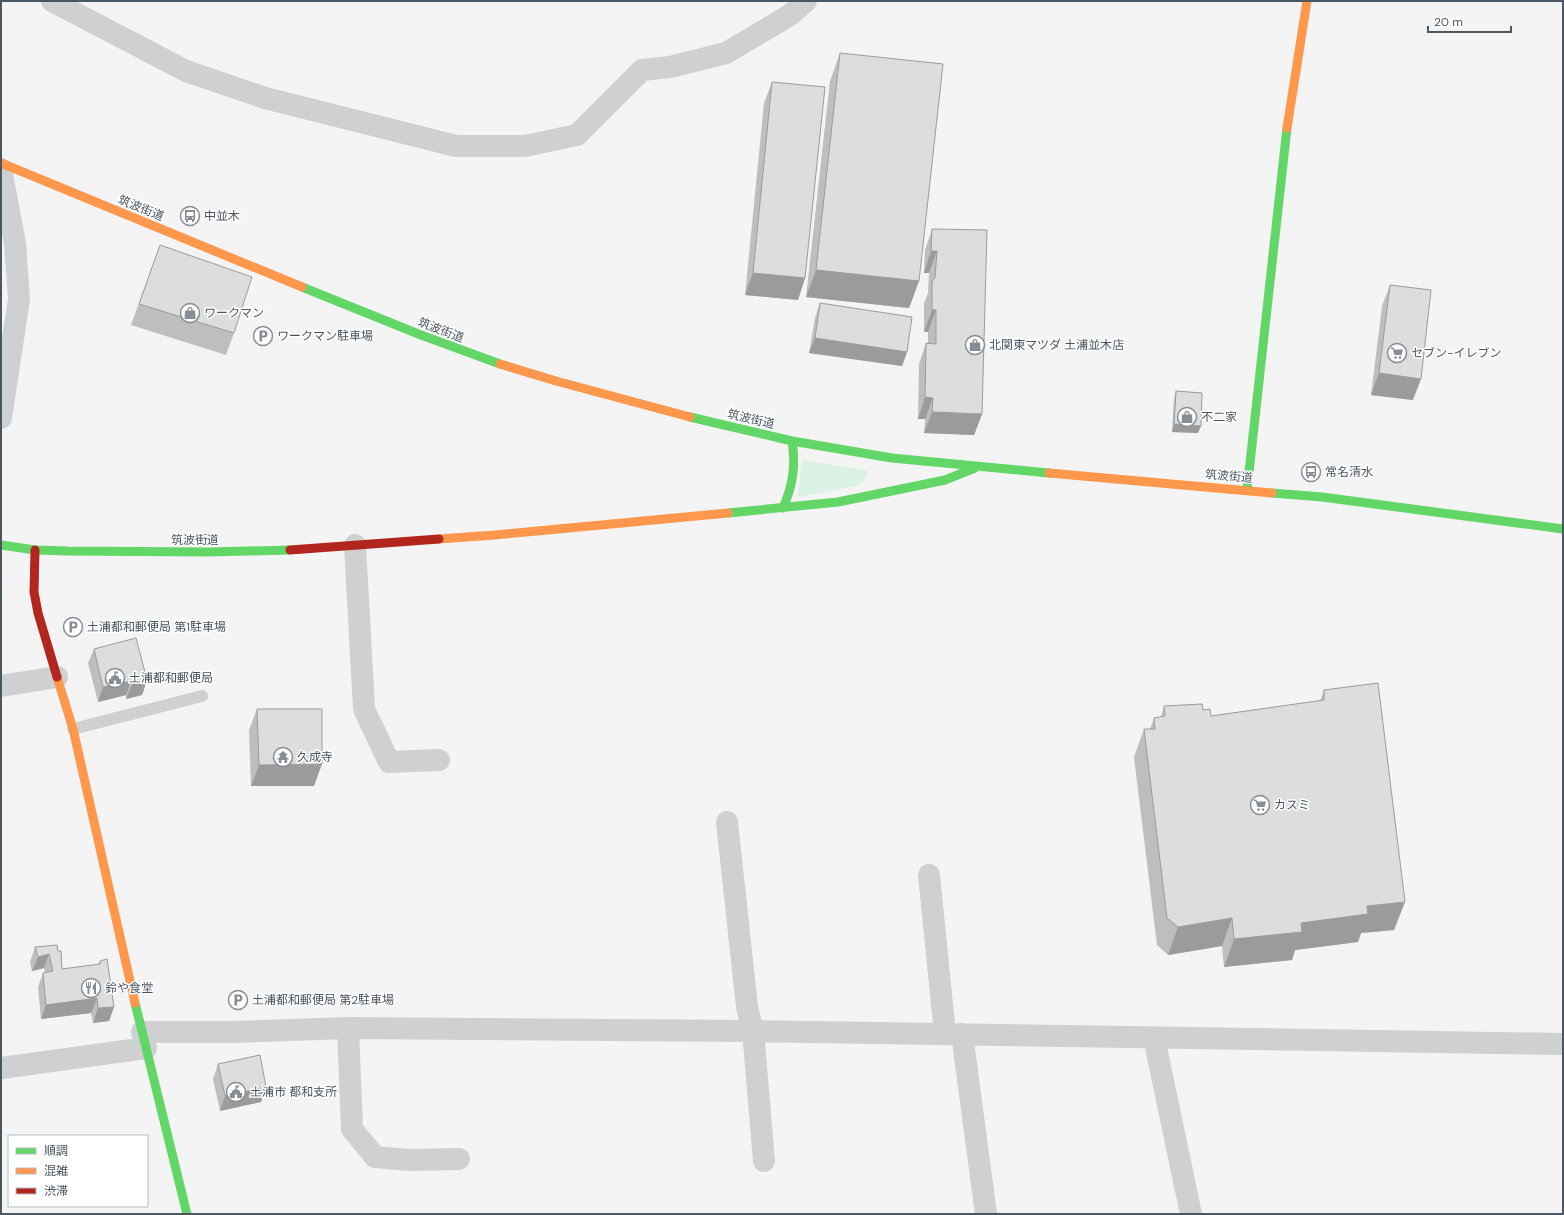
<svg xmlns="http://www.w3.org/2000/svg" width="1564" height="1215" viewBox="0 0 1564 1215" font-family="'DM Sans','Noto Sans JP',sans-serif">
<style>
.green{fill:#d9f2e3}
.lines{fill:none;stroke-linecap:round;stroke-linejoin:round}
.lane{stroke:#ced0d2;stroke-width:12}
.street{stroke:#ced0d2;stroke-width:22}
.fast{stroke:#63d668;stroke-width:9}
.slow{stroke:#ff974d;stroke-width:9}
.jam{stroke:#b3261e;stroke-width:9}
.wall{fill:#bebebf}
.shaded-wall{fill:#9b9b9b}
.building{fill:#ddddde;stroke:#9b9b9b}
.labels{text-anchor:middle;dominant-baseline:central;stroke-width:3;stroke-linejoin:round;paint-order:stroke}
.street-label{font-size:12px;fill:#4a5661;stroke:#fff}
.poi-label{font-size:12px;fill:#4a5661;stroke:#fff;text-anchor:start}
</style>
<rect width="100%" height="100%" fill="#f4f4f4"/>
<path class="green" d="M 802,460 L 868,471 L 864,481 L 856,486 L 798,497 Z"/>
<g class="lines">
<path class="lane" d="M 73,729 L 202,696"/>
<path class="street" d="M 52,1 L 186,71 L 265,98 L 456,146 L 525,146 L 577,135 L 642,70 L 670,67 L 726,53 L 790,15 L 806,1
M 1,169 L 15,243 L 19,299 L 1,418
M 355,545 L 364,709 L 389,762 L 439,760
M 1,686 L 57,677
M 727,822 L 747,1007 L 753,1031 L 764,1161
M 929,875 L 945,1034
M 348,1028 L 352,1129 L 375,1157 L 409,1160 L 459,1159
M 142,1032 L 231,1032 L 348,1028 L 753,1031 L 1563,1044
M 962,1034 L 986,1214
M 1154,1038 L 1191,1214
M 1,1068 L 146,1048"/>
<path class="fast" d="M 302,287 L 421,335 L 500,364
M 690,417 L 792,441 L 892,458 L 1049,473
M 1247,490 L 1287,128
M 1272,493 L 1322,497 L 1563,529
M 783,508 C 793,485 796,465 792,441
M 728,513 L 838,502 L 945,480 L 975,468
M 1,545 L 35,550 L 68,551 L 209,552 L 290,550
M 135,1003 L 187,1214"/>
<path class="slow" d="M 1287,128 L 1307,1
M 1,163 L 302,287
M 500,364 L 556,381 L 690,417
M 1049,473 L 1272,493
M 439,539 L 495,535 L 728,513
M 57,677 L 73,729 L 135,1003"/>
<path class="jam" d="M 35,550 L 34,592 L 38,613 L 57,677
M 290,550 L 439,539"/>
</g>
<path class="wall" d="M 840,53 L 919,281 L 909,308 L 806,297 L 830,81 Z
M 772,82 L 805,278 L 798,300 L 745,295 L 764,103 Z
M 932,229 L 982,414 L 974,435 L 924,433 L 925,419 L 918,419 L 919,364 L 926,343 L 928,343 L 928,332 L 924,332 L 924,303 L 928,293 L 929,273 L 924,273 L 925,250 Z
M 160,245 L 234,333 L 226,355 L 131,325 Z
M 1390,285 L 1413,400 L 1371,395 L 1382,306 Z
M 820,303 L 907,352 L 902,366 L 809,353 L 815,318 Z
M 1176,391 L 1198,433 L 1172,432 L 1174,399 Z
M 94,649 L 147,680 L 142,695 L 126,699 L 126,695 L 98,702 L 88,663 Z
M 1324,690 L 1394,930 L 1361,933 L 1358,942 L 1295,950 L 1292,960 L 1224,967 L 1222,946 L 1168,955 L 1157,945 L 1134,757 L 1144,729 L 1150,729 L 1154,718 L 1161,717 L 1164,706 L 1203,710 L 1211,716 L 1320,701 Z
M 257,709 L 314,786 L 251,786 L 249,730 Z
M 57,945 L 62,969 L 98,965 L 100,961 L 114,1007 L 109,1021 L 93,1023 L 91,1013 L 41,1019 L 38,987 L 43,973 L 45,973 L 44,968 L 32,971 L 30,962 L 35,947 Z
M 218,1064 L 266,1087 L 261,1102 L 220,1111 L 213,1079 Z"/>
<path class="shaded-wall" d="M 931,251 L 937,251 L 929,273 L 924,273 Z
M 816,270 L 919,281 L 909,308 L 806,297 Z
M 753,273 L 805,278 L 798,300 L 745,295 Z
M 932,310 L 936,310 L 928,332 L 924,332 Z
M 815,338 L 907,352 L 902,366 L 809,353 Z
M 1379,373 L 1421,379 L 1413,400 L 1371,395 Z
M 925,397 L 933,398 L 925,419 L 918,419 Z
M 932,412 L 982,414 L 974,435 L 924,433 Z
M 1174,424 L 1201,426 L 1198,433 L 1172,432 Z
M 147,680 L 142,695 L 126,699 L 132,684 Z
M 131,681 L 126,695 L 98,702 L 103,687 Z
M 322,764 L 314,786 L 251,786 L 259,765 Z
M 1405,902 L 1394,930 L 1361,933 L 1358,942 L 1295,950 L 1292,960 L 1224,967 L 1234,939 L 1367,906 Z
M 1232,918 L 1222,946 L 1168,955 L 1178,927 Z
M 49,954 L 44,968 L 32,971 L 38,957 Z
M 97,998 L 91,1013 L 41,1019 L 46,1005 Z
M 114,1007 L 109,1021 L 93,1023 L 98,1008 Z
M 266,1087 L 261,1102 L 220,1111 L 225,1096 Z"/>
<path class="building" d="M 840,53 L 943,64 L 919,281 L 816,270 Z
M 772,82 L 825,87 L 805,278 L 753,273 Z
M 932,229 L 987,230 L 982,414 L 932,412 L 933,398 L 925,397 L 926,343 L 936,344 L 936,310 L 932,310 L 932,281 L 935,278 L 937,251 L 931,251 Z
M 160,245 L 252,277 L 234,333 L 139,304 Z
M 1390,285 L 1431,290 L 1421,379 L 1379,373 Z
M 820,303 L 912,317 L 907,352 L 815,338 Z
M 1176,391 L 1202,393 L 1201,426 L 1174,424 Z
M 136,638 L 147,680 L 132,684 L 131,681 L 103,687 L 94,649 Z
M 1378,683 L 1405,902 L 1367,906 L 1368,914 L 1301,923 L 1302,932 L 1234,939 L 1232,918 L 1178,927 L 1167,918 L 1144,729 L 1155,729 L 1154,718 L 1165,716 L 1164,706 L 1202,704 L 1203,710 L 1210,709 L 1211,716 L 1324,700 L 1324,690 Z
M 257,709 L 322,709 L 322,764 L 259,765 Z
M 57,945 L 58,951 L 61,951 L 62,969 L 100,964 L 100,961 L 107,959 L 114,1007 L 98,1008 L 97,998 L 46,1005 L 43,973 L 53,971 L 49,954 L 38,957 L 35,947 Z
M 260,1055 L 266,1087 L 225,1096 L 218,1064 Z"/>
<defs>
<symbol id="bus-ring" viewBox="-11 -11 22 22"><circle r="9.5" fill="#fff" stroke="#868d94" stroke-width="1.5"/><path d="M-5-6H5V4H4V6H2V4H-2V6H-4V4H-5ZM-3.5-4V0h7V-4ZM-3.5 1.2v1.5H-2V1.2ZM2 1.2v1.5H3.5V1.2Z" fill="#868d94"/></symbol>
<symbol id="shop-ring" viewBox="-11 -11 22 22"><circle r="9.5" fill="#fff" stroke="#868d94" stroke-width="1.5"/><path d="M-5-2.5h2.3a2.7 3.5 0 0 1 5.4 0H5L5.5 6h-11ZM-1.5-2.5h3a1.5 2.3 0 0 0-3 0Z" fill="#868d94"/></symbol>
<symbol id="parking-ring" viewBox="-11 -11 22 22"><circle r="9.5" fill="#fff" stroke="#868d94" stroke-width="1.5"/><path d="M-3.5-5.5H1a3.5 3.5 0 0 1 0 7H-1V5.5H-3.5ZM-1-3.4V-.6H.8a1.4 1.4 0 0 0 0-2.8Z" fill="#868d94"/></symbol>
<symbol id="supermarket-ring" viewBox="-11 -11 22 22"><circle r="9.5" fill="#fff" stroke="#868d94" stroke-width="1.5"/><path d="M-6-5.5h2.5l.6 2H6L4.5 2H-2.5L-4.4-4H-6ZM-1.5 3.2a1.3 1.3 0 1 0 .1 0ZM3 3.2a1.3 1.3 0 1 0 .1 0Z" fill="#868d94"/></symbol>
<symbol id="civic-ring" viewBox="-11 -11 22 22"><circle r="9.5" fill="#fff" stroke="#868d94" stroke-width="1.5"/><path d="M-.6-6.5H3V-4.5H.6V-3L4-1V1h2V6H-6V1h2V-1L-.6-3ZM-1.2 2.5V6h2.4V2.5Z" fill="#868d94"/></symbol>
<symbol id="temple-ring" viewBox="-11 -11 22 22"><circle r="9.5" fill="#fff" stroke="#868d94" stroke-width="1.5"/><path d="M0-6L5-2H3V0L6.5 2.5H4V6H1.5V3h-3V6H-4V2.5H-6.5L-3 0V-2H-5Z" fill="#868d94"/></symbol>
<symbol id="restaurant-ring" viewBox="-11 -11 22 22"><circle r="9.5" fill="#fff" stroke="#868d94" stroke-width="1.5"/><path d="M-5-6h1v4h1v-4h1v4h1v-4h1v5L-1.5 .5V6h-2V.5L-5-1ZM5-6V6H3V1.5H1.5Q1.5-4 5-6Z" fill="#868d94"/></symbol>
</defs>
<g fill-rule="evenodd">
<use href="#bus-ring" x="179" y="205" width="22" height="22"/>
<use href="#shop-ring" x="179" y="302" width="22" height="22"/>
<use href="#parking-ring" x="252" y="325" width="22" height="22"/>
<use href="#shop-ring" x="964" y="334" width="22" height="22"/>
<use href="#supermarket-ring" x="1386" y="342" width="22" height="22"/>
<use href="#shop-ring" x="1176" y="406" width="22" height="22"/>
<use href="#bus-ring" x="1300" y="461" width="22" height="22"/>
<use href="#parking-ring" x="62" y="616" width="22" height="22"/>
<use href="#civic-ring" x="104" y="667" width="22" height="22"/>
<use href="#temple-ring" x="272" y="746" width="22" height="22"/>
<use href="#supermarket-ring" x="1249" y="794" width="22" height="22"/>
<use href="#restaurant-ring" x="80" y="977" width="22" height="22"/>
<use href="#parking-ring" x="227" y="989" width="22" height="22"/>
<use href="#civic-ring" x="225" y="1081" width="22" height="22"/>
</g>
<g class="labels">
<g class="street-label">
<text transform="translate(141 208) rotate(22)">筑波街道</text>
<text transform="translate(441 330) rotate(21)">筑波街道</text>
<text transform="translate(751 419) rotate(13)">筑波街道</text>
<text transform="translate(1229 476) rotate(5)">筑波街道</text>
<text x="195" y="540">筑波街道</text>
</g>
<g class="poi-label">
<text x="204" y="216">中並木</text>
<text x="204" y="313">ワークマン</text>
<text x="277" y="336">ワークマン駐車場</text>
<text x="989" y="345">北関東マツダ 土浦並木店</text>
<text x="1411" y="353">セブン-イレブン</text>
<text x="1201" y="417">不二家</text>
<text x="1325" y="472">常名清水</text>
<text x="87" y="627">土浦都和郵便局 第1駐車場</text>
<text x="129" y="678">土浦都和郵便局</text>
<text x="297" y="757">久成寺</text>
<text x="1274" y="805">カスミ</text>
<text x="105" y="988">鈴や食堂</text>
<text x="252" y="1000">土浦都和郵便局 第2駐車場</text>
<text x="250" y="1092">土浦市 都和支所</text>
</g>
</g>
<rect width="1564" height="1215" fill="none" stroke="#4a5661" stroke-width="4"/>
<rect x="8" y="1135" width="140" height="72" fill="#ffffff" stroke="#b7bbc0"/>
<rect x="16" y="1148" width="20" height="6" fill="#63d668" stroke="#b7bbc0"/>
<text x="44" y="1155" font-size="12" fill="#4a5661">順調</text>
<rect x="16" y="1168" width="20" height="6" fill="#ff974d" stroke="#b7bbc0"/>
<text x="44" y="1175" font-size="12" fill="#4a5661">混雑</text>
<rect x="16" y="1188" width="20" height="6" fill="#b3261e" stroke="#b7bbc0"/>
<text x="44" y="1195" font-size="12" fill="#4a5661">渋滞</text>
<path d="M1428 26v6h83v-6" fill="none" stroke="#4a5661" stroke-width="2"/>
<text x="1434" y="26" font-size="12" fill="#4a5661" stroke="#ffffff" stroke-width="3" paint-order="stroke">20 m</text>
</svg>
